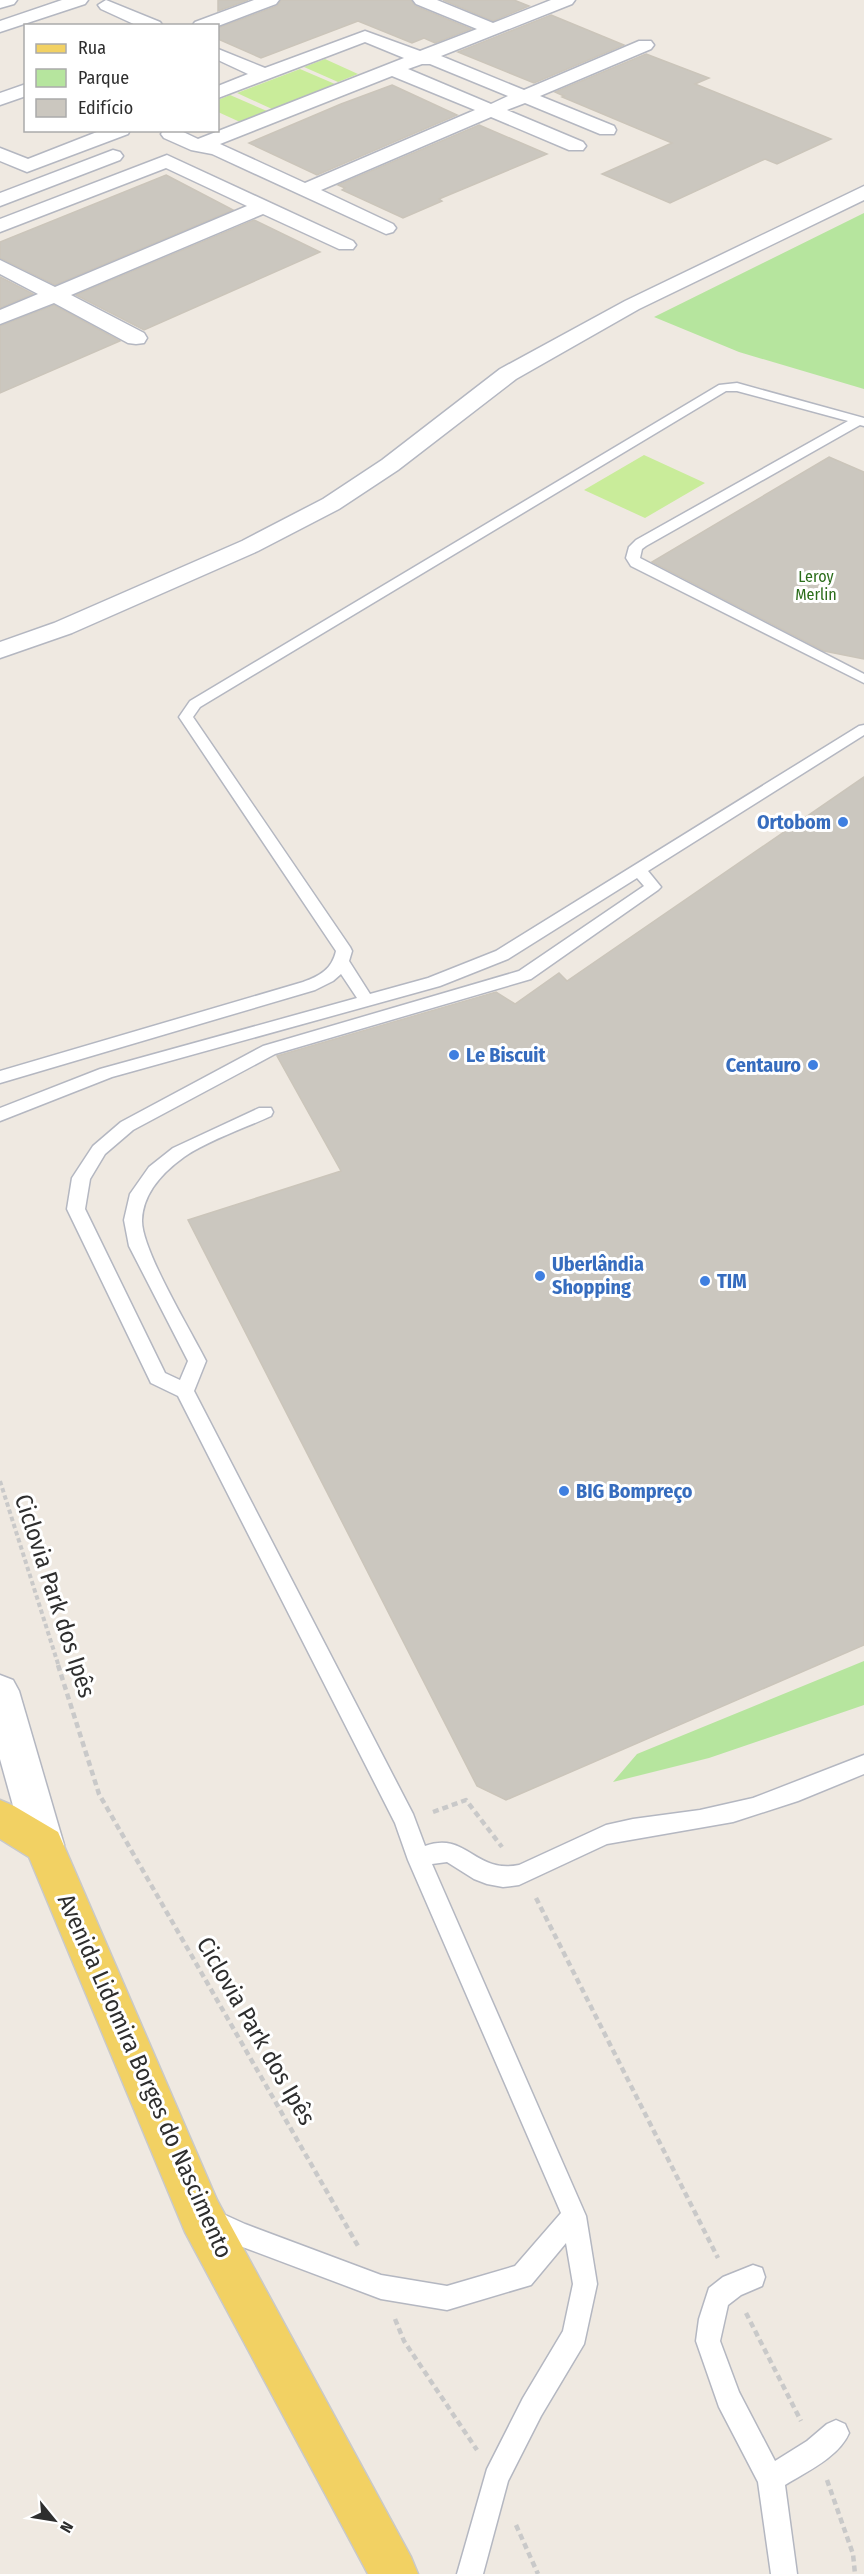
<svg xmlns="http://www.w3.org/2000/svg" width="864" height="2574" viewBox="0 0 864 2574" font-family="'Fira Sans Condensed',sans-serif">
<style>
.green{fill:#b6e59e}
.pitch{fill:#c9ec9a}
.building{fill:#cbc7bf;stroke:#cbc5ba;stroke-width:1.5}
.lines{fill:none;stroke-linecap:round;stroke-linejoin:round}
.lane-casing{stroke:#b4b7c1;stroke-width:3}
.street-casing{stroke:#b4b7c1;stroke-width:3}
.secondary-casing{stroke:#b4b7c1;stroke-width:3}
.primary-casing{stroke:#c9c9c9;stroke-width:3}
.path-far1{stroke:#c9c9c9;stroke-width:4;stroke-dasharray:4.5 3;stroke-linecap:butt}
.path{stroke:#c9c9c9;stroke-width:4.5;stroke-dasharray:6 4;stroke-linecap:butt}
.lane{fill:#fff;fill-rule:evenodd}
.street{fill:#fff;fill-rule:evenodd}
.secondary{fill:#fff;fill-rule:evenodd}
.primary{fill:#f2d163;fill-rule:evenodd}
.shop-dot{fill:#3f7fe0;stroke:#fff;stroke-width:2}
.labels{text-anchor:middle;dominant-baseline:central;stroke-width:6;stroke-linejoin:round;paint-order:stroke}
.far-park-label{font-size:16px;fill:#2c6e1b;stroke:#fff}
.shop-label{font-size:20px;font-weight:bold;fill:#366cbe;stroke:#fff;text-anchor:start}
.near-street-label{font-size:24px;fill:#2e2e2e;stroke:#fff}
</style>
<rect width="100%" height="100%" fill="#efe9e1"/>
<path class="green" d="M 864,213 L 864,389 L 739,352 L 654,317 Z
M 864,1661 L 864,1705 L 709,1758 L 613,1782 L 637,1754 Z"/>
<path class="pitch" d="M 325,59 L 358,74 L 338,82 L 304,67 Z
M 300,69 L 335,84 L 272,109 L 237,93 Z
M 230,95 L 267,111 L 240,122 L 218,112 L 218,100 Z
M 644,455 L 705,483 L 645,518 L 584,490 Z"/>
<path class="building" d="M 218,0 L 248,0 L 218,11 Z
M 281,0 L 411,0 L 415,6 L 471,29 L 435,43 L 424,38 L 412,43 L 358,21 L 261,58 L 218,39 L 218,28 L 277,6 Z
M 443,0 L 514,0 L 529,6 L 493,21 Z
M 551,15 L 624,45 L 534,83 L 458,52 Z
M 646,54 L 709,78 L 695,84 L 831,139 L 777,164 L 765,159 L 670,203 L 602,174 L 672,143 L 562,97 L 564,96 L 555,92 Z
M 392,85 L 457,115 L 317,175 L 249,143 L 341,104 Z
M 479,125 L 547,154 L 439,199 L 442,201 L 403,218 L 342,190 L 345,188 L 338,185 Z
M 166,175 L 233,210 L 55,285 L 0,258 L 0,242 Z
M 254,220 L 320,252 L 144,330 L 76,295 Z
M 0,277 L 33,294 L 0,308 Z
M 54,305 L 120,341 L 0,393 L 0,326 Z
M 829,457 L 864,472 L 864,659 L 824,651 L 652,562 Z
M 864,777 L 864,1645 L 506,1800 L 477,1786 L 188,1220 L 341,1171 L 277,1056 L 496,992 L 515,1004 L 559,973 L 567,981 Z"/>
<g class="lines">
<defs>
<path id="lane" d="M 737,383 L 864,418 L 864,426 L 860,425 L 646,546 L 642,549 L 640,558 L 864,674 L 864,683 L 631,566 L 626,558 L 629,547 L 636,540 L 848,421 L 737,391 L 726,391 L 200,707 L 193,717 L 350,947 L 352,951 L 349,961 L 370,994 L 428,978 L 496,951 L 859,726 L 864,725 L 864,735 L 648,871 L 661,887 L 658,890 L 531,979 L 275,1054 L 133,1130 L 105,1154 L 90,1179 L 85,1209 L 165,1373 L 180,1380 L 188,1361 L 129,1246 L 124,1220 L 130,1194 L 149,1167 L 173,1148 L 259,1108 L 271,1108 L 273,1112 L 271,1116 C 245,1128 207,1141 184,1157 C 163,1172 143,1193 142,1220 C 141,1249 191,1331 206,1361 L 194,1391 L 413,1814 L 425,1846 C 467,1831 474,1874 519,1865 L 606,1825 L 633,1819 L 700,1810 L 753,1798 L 864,1755 L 864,1774 L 798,1801 L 733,1822 L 607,1844 L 519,1885 L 503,1887 L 487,1884 L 474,1879 L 447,1862 L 432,1864 L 586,2216 L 597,2284 L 584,2344 L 541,2416 L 508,2481 L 483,2574 L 457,2574 L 487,2469 L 523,2398 L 563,2331 L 573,2284 L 566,2243 L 531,2285 L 447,2310 L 381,2299 L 240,2246 L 203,2230 L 200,2221 L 203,2212 L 212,2209 L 245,2224 L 381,2275 L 447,2286 L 515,2266 L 561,2213 L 408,1860 L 395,1823 L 178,1396 L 151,1383 L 67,1209 L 72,1178 L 93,1146 L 121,1122 L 263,1046 L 519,971 L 644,886 L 637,878 L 508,959 L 440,986 L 112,1077 L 0,1121 L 0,1108 L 100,1069 L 357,998 L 341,974 L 333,981 L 315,990 L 0,1083 L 0,1071 L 303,982 C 320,976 332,969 336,951 L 179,717 L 190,701 L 719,385 Z
M 753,2265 L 762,2268 L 765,2277 L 762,2286 L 741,2295 L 728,2305 L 720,2341 L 739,2392 L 775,2461 L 807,2441 L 827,2424 L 836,2420 L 845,2424 L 849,2433 C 839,2457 806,2472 785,2485 L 797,2574 L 771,2574 L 758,2482 L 719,2407 L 696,2341 L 699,2319 L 709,2288 L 723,2277 Z"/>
<path id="street" d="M 0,0 L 17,0 L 14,4 L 0,8 Z
M 62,0 L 88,0 L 85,4 L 0,32 L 0,21 Z
M 106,0 L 160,22 L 163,26 L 138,26 L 101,9 L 98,5 Z
M 254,0 L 279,0 L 276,4 L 218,26 L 192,26 L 195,22 Z
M 413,0 L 437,0 L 493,23 L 551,0 L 575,0 L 572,4 L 441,56 L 524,90 L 639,41 L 651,41 L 654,45 L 651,49 L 540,96 L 614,126 L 616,130 L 614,134 L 600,134 L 525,103 L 507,110 L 583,142 L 586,146 L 583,150 L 569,150 L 491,117 L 321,190 L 393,224 L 396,228 L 393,232 L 386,234 L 212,154 L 191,150 L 164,138 L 161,134 L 164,130 L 179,130 L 198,139 L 404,58 L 365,42 L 218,98 L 218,86 L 248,74 L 218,60 L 218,49 L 265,68 L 365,31 L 420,51 L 477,29 L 416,4 ZM 422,64 L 430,64 L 508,96 L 491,104 L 408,69 ZM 392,76 L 475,110 L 305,183 L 220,144 Z
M 26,84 L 26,96 L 0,105 L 0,93 Z
M 102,130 L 130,130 L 128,134 L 27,172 L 0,161 L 0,148 L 28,159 Z
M 113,150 L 120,152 L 123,156 L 120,160 L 0,206 L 0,193 Z
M 167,155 L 353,241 L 356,245 L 353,249 L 339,249 L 263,214 L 71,295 L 144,333 L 147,338 L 144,343 L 136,344 L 128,343 L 54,303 L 0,324 L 0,310 L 38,294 L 0,274 L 0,260 L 55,287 L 247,206 L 166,168 L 0,232 L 0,219 Z
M 864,186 L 864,200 L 639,309 L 516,379 L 398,470 L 339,509 L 258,551 L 72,633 L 0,658 L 0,642 L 54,623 L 242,541 L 323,499 L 382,460 L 500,369 L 625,301 Z"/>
<path id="secondary" d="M 0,1675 L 13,1680 L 19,1691 L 64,1845 L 58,1858 L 44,1863 L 30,1858 L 24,1845 L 0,1759 Z"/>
<path id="primary" d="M 0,1800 L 14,1806 L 58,1832 L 217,2200 L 411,2557 L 418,2574 L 368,2574 L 185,2232 L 29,1857 L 0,1839 Z"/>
</defs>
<use href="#lane" class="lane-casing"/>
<use href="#street" class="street-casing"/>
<use href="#secondary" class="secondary-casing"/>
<use href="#primary" class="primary-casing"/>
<path class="path-far1" d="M 0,1481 L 59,1667"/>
<path class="path" d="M 58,1665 L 99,1794 L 358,2246
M 433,1812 L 466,1800 L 502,1847
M 536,1898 L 718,2258
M 746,2313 L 801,2421
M 395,2319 L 404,2341 L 477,2450
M 827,2480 L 853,2554 L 855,2574
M 516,2525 L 538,2574"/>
<use href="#lane" class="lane"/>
<use href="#street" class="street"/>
<use href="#secondary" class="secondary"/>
<use href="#primary" class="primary"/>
</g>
<g class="shop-dot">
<circle cx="843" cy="822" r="6"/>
<circle cx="454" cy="1055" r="6"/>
<circle cx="813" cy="1065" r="6"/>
<circle cx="540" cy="1276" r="6"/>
<circle cx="705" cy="1281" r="6"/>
<circle cx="564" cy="1491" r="6"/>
</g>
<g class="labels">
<g class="far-park-label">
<text x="816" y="576">Leroy<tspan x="816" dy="18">Merlin</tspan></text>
</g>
<g class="shop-label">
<text x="831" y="822" text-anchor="end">Ortobom</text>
<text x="466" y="1055">Le Biscuit</text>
<text x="801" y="1065" text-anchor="end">Centauro</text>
<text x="552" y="1264">Uberlândia<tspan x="552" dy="23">Shopping</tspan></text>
<text x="717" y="1281">TIM</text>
<text x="576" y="1491">BIG Bompreço</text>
</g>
<g class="near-street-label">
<text transform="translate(55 1596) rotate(72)">Ciclovia Park dos Ipês</text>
<text transform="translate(256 2031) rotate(60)">Ciclovia Park dos Ipês</text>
<text transform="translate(145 2076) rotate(66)">Avenida Lidomira Borges do Nascimento</text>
</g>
</g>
<rect x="24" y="24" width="195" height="108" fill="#ffffff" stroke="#ababab" stroke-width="1.5"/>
<rect x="36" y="44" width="30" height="9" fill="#f2d163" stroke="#ababab" stroke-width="1.5"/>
<text x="78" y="54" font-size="18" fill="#2e2e2e">Rua</text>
<rect x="36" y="69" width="30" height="18" fill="#b6e59e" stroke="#ababab" stroke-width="1.5"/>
<text x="78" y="84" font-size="18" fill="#2e2e2e">Parque</text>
<rect x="36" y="99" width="30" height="18" fill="#cbc7bf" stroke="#ababab" stroke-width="1.5"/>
<text x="78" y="114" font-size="18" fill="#2e2e2e">Edifício</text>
<g transform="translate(54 2520) rotate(120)" stroke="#ffffff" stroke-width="4.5" paint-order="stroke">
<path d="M0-4.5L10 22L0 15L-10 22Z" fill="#2e2e2e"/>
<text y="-9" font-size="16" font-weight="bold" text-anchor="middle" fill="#2e2e2e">N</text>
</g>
</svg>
